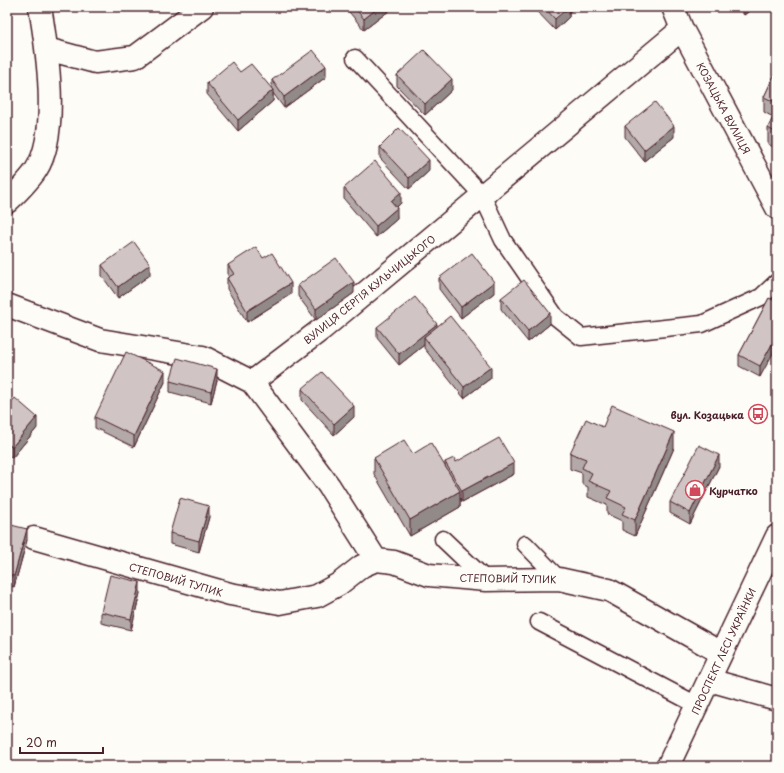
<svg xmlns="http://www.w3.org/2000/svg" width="784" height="773" viewBox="0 0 784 773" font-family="'Playpen Sans',sans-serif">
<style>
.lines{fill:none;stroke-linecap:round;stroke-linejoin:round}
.service-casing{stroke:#4a1f2b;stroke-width:19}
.minor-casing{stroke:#4a1f2b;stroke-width:25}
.tertiary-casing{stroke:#4a1f2b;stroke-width:25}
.service{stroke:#fdfcf7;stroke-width:16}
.minor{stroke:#fdfcf7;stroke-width:22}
.tertiary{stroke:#fdfcf7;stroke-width:22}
.wall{fill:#b3a9a9;stroke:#4a1f2b}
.shaded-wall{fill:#928a89;stroke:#4a1f2b}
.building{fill:#d0c5c4;stroke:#4a1f2b}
.labels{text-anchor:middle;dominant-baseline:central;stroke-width:3;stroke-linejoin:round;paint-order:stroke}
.street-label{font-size:10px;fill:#4a1f2b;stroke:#fdfcf7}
.poi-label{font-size:10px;font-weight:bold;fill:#4a1f2b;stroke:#fdfcf7;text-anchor:end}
</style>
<rect width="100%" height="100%" fill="#fdfcf7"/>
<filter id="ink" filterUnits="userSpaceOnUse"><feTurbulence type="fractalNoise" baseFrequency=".025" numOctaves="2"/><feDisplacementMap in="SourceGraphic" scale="8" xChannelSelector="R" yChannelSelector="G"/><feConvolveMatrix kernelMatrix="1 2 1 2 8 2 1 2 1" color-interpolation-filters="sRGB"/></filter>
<g filter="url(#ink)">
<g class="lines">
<defs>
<path id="service" d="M 355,58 L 482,195 L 503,240 L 556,317 L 581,337 L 702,324 L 761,297 L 777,282
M 443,539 L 486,580
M 525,544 L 559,579
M 539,622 L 697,705"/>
<path id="minor" d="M 673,7 L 682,29 L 777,208
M 47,49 L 95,62 L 135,57 L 202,7
M 7,202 C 15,195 31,178 36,170 C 60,133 47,49 40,7
M 7,305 L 100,340 L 203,357 L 252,382 L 322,329 L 682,29
M 252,382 L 329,486 L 376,560
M 34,538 L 230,594 L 280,603 L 317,596 L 339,584 L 362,566 L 376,560 L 394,562 L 429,575 L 486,580 L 559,579 L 609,590 L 721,653
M 709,680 L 777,699"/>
<path id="tertiary" d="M 668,766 L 777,536"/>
</defs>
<use href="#service" class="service-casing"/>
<use href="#minor" class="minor-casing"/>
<use href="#tertiary" class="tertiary-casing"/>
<use href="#service" class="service"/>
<use href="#minor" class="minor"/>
<use href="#tertiary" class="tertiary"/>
</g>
<path class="wall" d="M 345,7 L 394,7 L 364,30 Z
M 533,7 L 574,7 L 574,8 L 569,12 L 569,17 L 555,30 Z
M 738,7 L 755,7 L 744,15 Z
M 777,69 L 777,149 L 768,144 L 768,128 L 773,117 L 764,112 L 764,97 Z
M 397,75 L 452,90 L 425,115 L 397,86 Z
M 326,77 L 284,108 L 273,93 L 273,101 L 238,131 L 207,94 L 207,83 L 272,88 L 272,80 Z
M 625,126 L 674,137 L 644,161 L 625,137 Z
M 380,147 L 429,171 L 409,189 L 380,158 Z
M 344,188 L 401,203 L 396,208 L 397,219 L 376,237 L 344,199 Z
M 263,258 L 291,294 L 247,322 L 227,289 L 227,278 L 229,277 L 228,276 L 228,265 Z
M 102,265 L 150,275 L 118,298 L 102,276 Z
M 439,278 L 494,293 L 461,318 L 439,289 Z
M 298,285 L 354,293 L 316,320 L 298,296 Z
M 501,298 L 550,324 L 528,342 L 501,309 Z
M 769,298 L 760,377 L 739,366 L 739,355 Z
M 377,327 L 437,327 L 491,378 L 464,398 L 424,348 L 424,345 L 399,365 L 377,338 Z
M 217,380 L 211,403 L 170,392 L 170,381 Z
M 165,382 L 134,447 L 95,428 L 95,417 Z
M 302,389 L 354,417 L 334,435 L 302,400 Z
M 7,407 L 37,428 L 12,458 L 7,454 Z
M 674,448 L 635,536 L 622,530 L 622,521 L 607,514 L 607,505 L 588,497 L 588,487 L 582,484 L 582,473 L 570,469 L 570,453 Z
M 413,454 L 445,467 L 445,462 L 456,462 L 514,474 L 462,502 L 460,498 L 460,507 L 410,536 L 374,474 L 374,458 Z
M 719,466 L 690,524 L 670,513 L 670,502 Z
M 209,517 L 199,552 L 170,544 L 170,533 Z
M 7,524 L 27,540 L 14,587 L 7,585 Z
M 140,593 L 131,630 L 101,623 L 101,612 Z"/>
<path class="shaded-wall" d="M 379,7 L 394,7 L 364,30 L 364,19 Z
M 567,7 L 574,7 L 574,8 L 569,12 L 569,17 L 555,30 L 555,19 Z
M 744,7 L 755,7 L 744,15 Z
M 326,66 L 326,77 L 284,108 L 284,97 Z
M 452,79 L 452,90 L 425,115 L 425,104 Z
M 273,90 L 273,101 L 238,131 L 238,120 Z
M 674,126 L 674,137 L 644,161 L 644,150 Z
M 429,160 L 429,171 L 409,189 L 409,178 Z
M 401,192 L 401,203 L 391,212 L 391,201 Z
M 397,208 L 397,219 L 376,237 L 376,226 Z
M 150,264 L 150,275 L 118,298 L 118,287 Z
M 354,282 L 354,293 L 316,320 L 316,309 Z
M 494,282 L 494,293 L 461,318 L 461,307 Z
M 291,283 L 291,294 L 247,322 L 247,311 Z
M 550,313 L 550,324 L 528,342 L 528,331 Z
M 437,324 L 437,335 L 424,337 L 424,345 L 399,365 L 399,354 Z
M 777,335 L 777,346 L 760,377 L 760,366 Z
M 491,367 L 491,378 L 464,398 L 464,387 Z
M 217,369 L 217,380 L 211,403 L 211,392 Z
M 165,371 L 165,382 L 134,447 L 134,436 Z
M 354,406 L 354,417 L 334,435 L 334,424 Z
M 37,417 L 37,428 L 12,458 L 12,447 Z
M 674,432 L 674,448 L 635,536 L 635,520 Z
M 719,455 L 719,466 L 690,524 L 690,513 Z
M 514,463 L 514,474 L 462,502 L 462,491 Z
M 460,491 L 460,507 L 410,536 L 410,520 Z
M 209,506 L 209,517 L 199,552 L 199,541 Z
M 27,529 L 27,540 L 14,587 L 14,576 Z
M 140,582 L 140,593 L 131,630 L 131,619 Z"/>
<path class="building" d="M 354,7 L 379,7 L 364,19 Z
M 544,7 L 569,7 L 555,19 Z
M 313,50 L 326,66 L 284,97 L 272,80 Z
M 424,50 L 452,79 L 425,104 L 397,75 Z
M 232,62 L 240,72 L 251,64 L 273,90 L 238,120 L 207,83 Z
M 777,69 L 777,103 L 764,97 Z
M 655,102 L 674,126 L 644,150 L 625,126 Z
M 777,109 L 777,133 L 768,128 Z
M 399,128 L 429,160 L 409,178 L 380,147 Z
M 375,161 L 401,192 L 391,201 L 397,208 L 376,226 L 344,188 Z
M 134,242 L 150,264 L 118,287 L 102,265 Z
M 256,247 L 263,258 L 272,253 L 291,283 L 247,311 L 227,278 L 234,274 L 228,265 Z
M 472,253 L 494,282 L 461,307 L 439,278 Z
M 336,258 L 354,282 L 316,309 L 298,285 Z
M 524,280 L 550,313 L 528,331 L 501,298 Z
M 415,297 L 437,324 L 399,354 L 377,327 Z
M 769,298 L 777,302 L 777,335 L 760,366 L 739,355 Z
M 450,316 L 491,367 L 464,387 L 424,337 Z
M 126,352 L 165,371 L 134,436 L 95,417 Z
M 177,358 L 217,369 L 211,392 L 170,381 Z
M 322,372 L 354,406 L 334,424 L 302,389 Z
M 15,398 L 37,417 L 12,447 L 7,443 L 7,407 Z
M 612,405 L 674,432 L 635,520 L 622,514 L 626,507 L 607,498 L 611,491 L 588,481 L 592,473 L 582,468 L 586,459 L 570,453 L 586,419 L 603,427 Z
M 499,438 L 514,463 L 462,491 L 445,462 L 454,458 L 456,462 Z
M 404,440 L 413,454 L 431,443 L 460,491 L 410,520 L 374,458 Z
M 699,445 L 719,455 L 690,513 L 670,502 Z
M 180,498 L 209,506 L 199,541 L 170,533 Z
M 7,524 L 27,529 L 14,576 L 7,574 Z
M 110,575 L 140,582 L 131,619 L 101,612 Z"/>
</g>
<defs>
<symbol id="bus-ring" viewBox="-11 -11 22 22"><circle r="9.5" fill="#fdfcf7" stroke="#d1495b" stroke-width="1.5"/><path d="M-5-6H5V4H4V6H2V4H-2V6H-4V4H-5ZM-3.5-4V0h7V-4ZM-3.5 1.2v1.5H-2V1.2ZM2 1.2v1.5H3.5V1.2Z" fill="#d1495b"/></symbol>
<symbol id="shop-ring" viewBox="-11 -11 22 22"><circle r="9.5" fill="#fdfcf7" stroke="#d1495b" stroke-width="1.5"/><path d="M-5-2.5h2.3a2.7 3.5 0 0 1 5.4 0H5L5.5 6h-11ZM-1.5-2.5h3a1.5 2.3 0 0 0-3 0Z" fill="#d1495b"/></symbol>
</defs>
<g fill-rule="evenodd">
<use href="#bus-ring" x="747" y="403" width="22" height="22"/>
<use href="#shop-ring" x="684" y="479" width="22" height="22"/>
</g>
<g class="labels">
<g class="street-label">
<text transform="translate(724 108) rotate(62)">КОЗАЦЬКА ВУЛИЦЯ</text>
<text transform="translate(369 289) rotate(-39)">ВУЛИЦЯ СЕРГІЯ КУЛЬЧИЦЬКОГО</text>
<text transform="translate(508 578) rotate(1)">СТЕПОВИЙ ТУПИК</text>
<text transform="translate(176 579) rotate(16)">СТЕПОВИЙ ТУПИК</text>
<text transform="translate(723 651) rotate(-65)">ПРОСПЕКТ ЛЕСІ УКРАЇНКИ</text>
</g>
<g class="poi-label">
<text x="744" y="414">вул. Козацька</text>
<text x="709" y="490" text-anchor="start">Курчатко</text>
</g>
</g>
<rect width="784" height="773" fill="none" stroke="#fdfcf7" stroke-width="24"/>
<rect x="12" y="12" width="760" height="749" fill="none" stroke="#4a1f2b" stroke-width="1.5" filter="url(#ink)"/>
<path d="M20 747v6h83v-6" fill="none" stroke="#4a1f2b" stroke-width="2"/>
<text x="26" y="747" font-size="12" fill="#4a1f2b" stroke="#fdfcf7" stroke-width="3" paint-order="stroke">20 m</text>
</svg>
